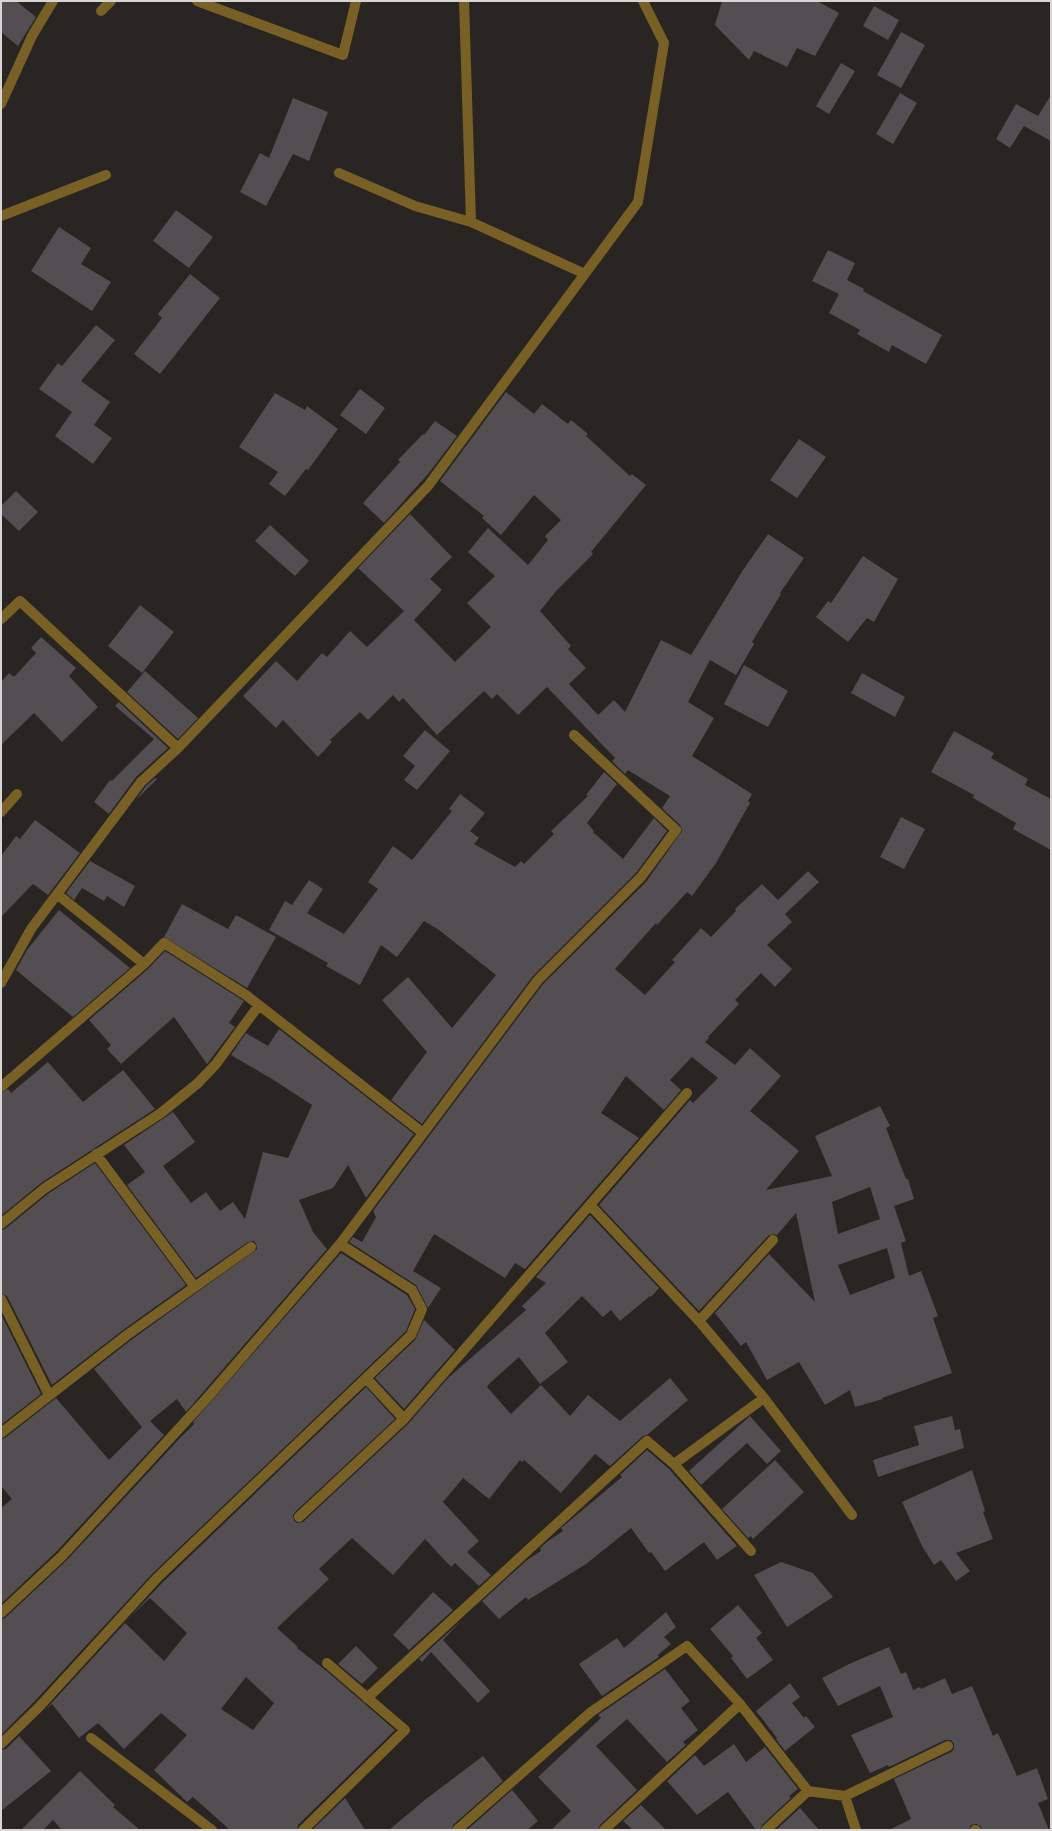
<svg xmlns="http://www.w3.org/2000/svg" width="1052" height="1831" viewBox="0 0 1052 1831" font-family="'PT Sans',sans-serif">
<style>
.building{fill:#524e51;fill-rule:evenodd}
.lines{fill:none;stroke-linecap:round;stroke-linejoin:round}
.street{stroke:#796024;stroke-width:10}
</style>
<rect width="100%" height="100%" fill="#282523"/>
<path class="building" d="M 1,1 L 16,1 L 36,17 L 18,46 L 1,32 Z
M 722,1 L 817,1 L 839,13 L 815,56 L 797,48 L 787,67 L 754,51 L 749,60 L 715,25 Z
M 874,6 L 899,20 L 888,40 L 863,26 Z
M 901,32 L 925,45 L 901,88 L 877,75 Z
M 841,63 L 855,71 L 829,114 L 816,106 Z
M 900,93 L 917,103 L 893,144 L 876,134 Z
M 1051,95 L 1051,141 L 1024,126 L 1010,148 L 996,139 L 1016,104 L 1038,116 Z
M 293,98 L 328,112 L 309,161 L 293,154 L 266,206 L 240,192 L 260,153 L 269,158 Z
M 176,210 L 213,237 L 189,268 L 153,241 Z
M 59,227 L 91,248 L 81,264 L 111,282 L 92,311 L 31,271 Z
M 828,250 L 855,263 L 847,280 L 864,289 L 863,291 L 942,335 L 926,364 L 892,345 L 889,352 L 857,334 L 860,330 L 829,313 L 839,294 L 812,281 Z
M 190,274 L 220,298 L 160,374 L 134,354 L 162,318 L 158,314 Z
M 96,325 L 115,340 L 81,381 L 110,402 L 94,425 L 112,438 L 93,464 L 55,436 L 72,412 L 39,389 L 58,363 L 62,366 Z
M 360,389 L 385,408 L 366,434 L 340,415 Z
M 506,392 L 534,414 L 542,404 L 568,424 L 571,420 L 588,434 L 586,436 L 630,476 L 632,474 L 646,485 L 591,552 L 593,554 L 557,590 L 540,611 L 571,646 L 568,649 L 586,668 L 569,684 L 598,715 L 614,700 L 625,712 L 661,640 L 691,655 L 743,570 L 768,534 L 804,558 L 780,593 L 781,594 L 752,642 L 754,644 L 736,675 L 710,660 L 688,702 L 714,718 L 692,756 L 752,794 L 748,801 L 750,803 L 716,863 L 692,896 L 687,892 L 657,925 L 656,923 L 615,969 L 645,995 L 675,962 L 672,960 L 701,928 L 711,937 L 736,911 L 735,909 L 762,884 L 778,900 L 808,871 L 819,882 L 785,914 L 792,922 L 767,945 L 792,969 L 775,987 L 761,973 L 735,1000 L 739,1004 L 708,1037 L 709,1038 L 705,1042 L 735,1065 L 750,1048 L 781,1076 L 750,1111 L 799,1151 L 766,1190 L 832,1176 L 815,1136 L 880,1106 L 890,1126 L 886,1128 L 906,1179 L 908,1179 L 914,1199 L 894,1206 L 906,1241 L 901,1243 L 909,1276 L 921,1271 L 938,1316 L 933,1318 L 952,1373 L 882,1398 L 883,1399 L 855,1407 L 850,1390 L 825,1405 L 799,1362 L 767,1380 L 746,1342 L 741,1346 L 715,1313 L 769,1254 L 815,1302 L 796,1213 L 777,1235 L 774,1234 L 768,1236 L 699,1311 L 599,1205 L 690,1100 L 693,1103 L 718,1078 L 692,1057 L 670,1080 L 681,1090 L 664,1110 L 626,1076 L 601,1113 L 639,1138 L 525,1269 L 515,1263 L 505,1278 L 434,1234 L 413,1271 L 441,1288 L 428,1308 L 416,1285 L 349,1242 L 353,1237 L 362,1242 L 376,1217 L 373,1211 L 543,984 L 646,882 L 682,831 L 680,825 L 662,808 L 670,796 L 628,770 L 625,774 L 612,761 L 615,758 L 547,687 L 518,715 L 497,694 L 492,699 L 484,691 L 437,735 L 403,698 L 399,702 L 393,695 L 368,720 L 360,712 L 330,740 L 332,742 L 318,757 L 283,720 L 276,728 L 243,696 L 276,661 L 297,681 L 322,653 L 327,657 L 350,631 L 367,647 L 404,611 L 358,568 L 410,514 L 452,557 L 430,579 L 442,590 L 414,620 L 455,662 L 491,627 L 467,603 L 495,576 L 468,552 L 488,528 L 528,565 L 548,540 L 545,536 L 561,520 L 534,495 L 501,535 L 482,518 L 484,516 L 440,481 ZM 870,1187 L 880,1219 L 838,1234 L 832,1202 ZM 887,1248 L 895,1278 L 850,1295 L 838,1265 Z
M 275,393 L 305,410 L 307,406 L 338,429 L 308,470 L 306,469 L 285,496 L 269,484 L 278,472 L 239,447 Z
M 435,421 L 457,436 L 429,473 L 384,523 L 363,503 L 400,462 L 398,460 L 423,434 L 424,435 Z
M 799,439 L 826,457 L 797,498 L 770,480 Z
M 16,491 L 38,512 L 19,531 L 1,514 L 1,506 Z
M 270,525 L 309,561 L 295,576 L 255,541 Z
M 863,556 L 898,579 L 874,622 L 867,618 L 848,642 L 816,617 L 828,601 L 831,603 Z
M 140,605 L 174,632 L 142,673 L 108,646 Z
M 41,637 L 76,668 L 69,676 L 98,707 L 62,742 L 34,713 L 1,745 L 1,682 L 9,673 L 14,677 L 36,653 L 31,648 Z
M 744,665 L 788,691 L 768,727 L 724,704 Z
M 145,671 L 198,718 L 178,739 L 127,692 Z
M 862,673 L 905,697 L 895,717 L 851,693 Z
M 119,702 L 168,748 L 136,777 L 109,814 L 94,802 L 110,780 L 112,781 L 154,739 L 115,706 Z
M 425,730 L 450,751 L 417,790 L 404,780 L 415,766 L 403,756 Z
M 954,731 L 994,753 L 991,758 L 1028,779 L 1025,785 L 1051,799 L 1051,850 L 1013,829 L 1016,823 L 973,798 L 974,795 L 931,772 Z
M 604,772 L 617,784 L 587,823 L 594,831 L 593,832 L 623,859 L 654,818 L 667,831 L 636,873 L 533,976 L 422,1124 L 391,1100 L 427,1052 L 382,1000 L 408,977 L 452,1028 L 496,975 L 439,930 L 424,921 L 397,957 L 381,945 L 360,985 L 326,966 L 328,963 L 269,930 L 285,901 L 292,905 L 309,880 L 323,889 L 307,913 L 344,934 L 378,889 L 368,882 L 393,846 L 412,860 L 452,811 L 449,809 L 460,794 L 485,813 L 470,831 L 479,838 L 474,844 L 515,867 L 521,861 L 524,864 L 554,834 L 551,831 L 588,796 L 586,795 Z
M 155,778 L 157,779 L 136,800 L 146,786 Z
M 901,817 L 925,829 L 904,869 L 880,857 Z
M 35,820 L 80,853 L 48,895 L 33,884 L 1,917 L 1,856 L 16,836 L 20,839 Z
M 90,861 L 135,886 L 124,907 L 107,896 L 104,901 L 82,888 L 74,900 L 66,893 Z
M 182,904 L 228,929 L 236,915 L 276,937 L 247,988 L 164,937 Z
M 59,910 L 130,968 L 73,1017 L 16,970 L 27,950 Z
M 165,951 L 244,1001 L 229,1023 L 235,1027 L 207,1064 L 174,1017 L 121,1064 L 107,1049 L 111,1045 L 89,1020 L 148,969 Z
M 279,1029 L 414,1134 L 366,1198 L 348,1165 L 333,1188 L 299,1200 L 313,1232 L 327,1249 L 186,1412 L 177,1399 L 150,1421 L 164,1435 L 57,1551 L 1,1604 L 1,1508 L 12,1499 L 1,1486 L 1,1439 L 5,1438 L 56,1398 L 109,1460 L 142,1427 L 94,1369 L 131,1340 L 257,1249 L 256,1244 L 254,1241 L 248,1242 L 196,1278 L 127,1185 L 145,1172 L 124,1145 L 173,1112 L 195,1142 L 163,1166 L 191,1203 L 206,1192 L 220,1211 L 233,1202 L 245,1219 L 263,1152 L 288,1158 L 312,1105 L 272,1079 L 231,1055 L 246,1033 L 268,1046 Z
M 48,1062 L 83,1102 L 123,1070 L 155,1109 L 41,1183 L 1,1216 L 1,1093 L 8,1089 L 11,1093 Z
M 95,1163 L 186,1285 L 123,1330 L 52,1385 L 7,1296 L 1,1293 L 1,1230 L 5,1229 L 49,1193 Z
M 590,1215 L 659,1288 L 651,1297 L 650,1296 L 620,1321 L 611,1310 L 603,1317 L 582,1296 L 545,1333 L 568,1362 L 540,1384 L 519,1357 L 489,1384 L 487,1387 L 511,1414 L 541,1385 L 570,1416 L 588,1395 L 620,1421 L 670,1378 L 688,1400 L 647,1435 L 643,1436 L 610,1466 L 595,1454 L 561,1493 L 524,1460 L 522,1462 L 520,1460 L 489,1499 L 463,1478 L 443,1502 L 479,1541 L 467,1552 L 491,1575 L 479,1586 L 455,1563 L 451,1567 L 425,1539 L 393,1575 L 352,1538 L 319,1569 L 329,1579 L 277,1628 L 298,1647 L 297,1648 L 329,1673 L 395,1730 L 298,1825 L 297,1830 L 230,1830 L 193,1797 L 187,1802 L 154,1770 L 187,1735 L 161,1713 L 124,1749 L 98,1723 L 79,1738 L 52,1704 L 45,1710 L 125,1623 L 164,1661 L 187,1633 L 150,1598 L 130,1617 L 162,1583 L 366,1387 L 395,1419 L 295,1512 L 293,1515 L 294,1521 L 297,1523 L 303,1522 L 408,1424 L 448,1378 L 526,1310 L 522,1306 L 546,1283 L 536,1277 ZM 246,1677 L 274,1703 L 253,1730 L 221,1709 Z
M 341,1253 L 407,1295 L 415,1309 L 406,1331 L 153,1573 L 34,1702 L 1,1735 L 1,1619 L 5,1618 L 67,1560 L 180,1438 L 194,1424 L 193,1422 Z
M 1,1314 L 41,1394 L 1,1425 Z
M 424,1320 L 455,1350 L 404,1409 L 375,1378 L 415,1340 Z
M 750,1416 L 781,1451 L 767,1464 L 747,1443 L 701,1485 L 689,1471 Z
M 952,1416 L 955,1430 L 960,1429 L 964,1448 L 878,1477 L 873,1460 L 919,1445 L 914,1426 Z
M 647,1450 L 669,1469 L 737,1546 L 717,1560 L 704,1542 L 665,1571 L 651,1552 L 649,1553 L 631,1528 L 586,1564 L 528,1600 L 526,1597 L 499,1619 L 482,1601 L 527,1560 L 541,1551 L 540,1548 L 548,1541 L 563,1531 L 561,1528 L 622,1477 L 620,1475 Z
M 775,1460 L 804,1492 L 753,1539 L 751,1536 L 748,1538 L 722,1509 Z
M 972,1470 L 985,1511 L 983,1512 L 993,1539 L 956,1553 L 970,1571 L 956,1581 L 941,1560 L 934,1565 L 922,1546 L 902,1502 Z
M 781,1562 L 813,1573 L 833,1597 L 787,1627 L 754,1575 Z
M 433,1592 L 453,1610 L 409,1650 L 393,1635 Z
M 738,1605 L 762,1633 L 756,1638 L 773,1660 L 747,1679 L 731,1658 L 733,1656 L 710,1629 Z
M 666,1612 L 676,1627 L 664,1637 L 671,1644 L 658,1655 L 659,1657 L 656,1659 L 602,1696 L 579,1664 L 617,1638 L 624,1648 Z
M 461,1621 L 443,1640 L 490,1691 L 478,1703 L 431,1652 L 422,1662 L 419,1659 Z
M 356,1646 L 378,1668 L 362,1684 L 338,1664 Z
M 889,1647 L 901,1674 L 906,1672 L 913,1690 L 920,1687 L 921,1689 L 945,1678 L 952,1694 L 972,1686 L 993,1736 L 998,1733 L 1017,1776 L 1037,1768 L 1048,1799 L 1038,1803 L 1049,1830 L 982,1830 L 981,1826 L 976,1824 L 971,1825 L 969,1830 L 889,1830 L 911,1819 L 894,1779 L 951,1752 L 954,1749 L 954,1744 L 951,1740 L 945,1740 L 889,1767 L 888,1765 L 870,1773 L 851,1735 L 893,1717 L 880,1686 L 838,1706 L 822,1678 L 849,1664 Z
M 665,1669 L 690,1701 L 681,1708 L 698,1730 L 683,1742 L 686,1745 L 667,1762 L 627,1719 L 596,1746 L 637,1790 L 600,1825 L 598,1830 L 551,1830 L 571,1811 L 538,1777 L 601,1718 L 598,1715 Z
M 790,1683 L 800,1697 L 792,1703 L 804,1718 L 806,1716 L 815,1727 L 785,1751 L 776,1739 L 777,1738 L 756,1711 Z
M 19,1736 L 51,1771 L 1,1811 L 1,1750 L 6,1749 Z
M 734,1744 L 746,1762 L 765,1747 L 798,1789 L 789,1796 L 791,1798 L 762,1825 L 760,1830 L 756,1830 L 728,1792 L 697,1815 L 667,1781 L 695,1755 L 704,1766 Z
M 483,1756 L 503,1781 L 453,1825 L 451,1830 L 389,1830 L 426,1799 Z
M 80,1771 L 115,1805 L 113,1807 L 140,1830 L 62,1830 L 53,1820 L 43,1830 L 21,1830 Z
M 512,1790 L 538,1821 L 527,1830 L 467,1830 Z
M 345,1798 L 365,1830 L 312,1830 Z
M 641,1805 L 666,1830 L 633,1830 L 623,1821 Z
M 800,1808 L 819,1830 L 776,1830 Z"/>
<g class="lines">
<path class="street" d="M 197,1 L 343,55 L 356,1
M 464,1 L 471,222
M 101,11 L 111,1
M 1,104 L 32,36 L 53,1
M 339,173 L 415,206 L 471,222 L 585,274
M 1,216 L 106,175
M 1,619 L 20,601 L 178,748
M 1,812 L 17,794
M 57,894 L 144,964
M 1,983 L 31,929 L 141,782 L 178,748 L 428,486 L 638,202 L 664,43 L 643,1
M 1,1087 L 144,964 L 164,943 L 246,995 L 423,1133
M 96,1154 L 195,1287
M 590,1205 L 699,1321 L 764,1398 L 852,1515
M 1,1224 L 45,1188 L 161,1113 L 198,1083 L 216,1064 L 259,1005
M 1,1299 L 49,1395
M 699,1321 L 773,1240
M 367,1379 L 404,1419 L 687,1093
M 1,1433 L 127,1335 L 251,1247
M 674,1464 L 751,1551
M 299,1517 L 404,1419
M 1,1613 L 62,1556 L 207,1398 L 340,1244 L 538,980 L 641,877 L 676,830 L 574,735
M 367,1698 L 647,1441 L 674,1464 L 764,1398
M 91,1738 L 212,1830
M 1,1744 L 39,1707 L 157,1578 L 411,1335 L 422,1309 L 412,1290 L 340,1244
M 845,1796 L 856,1830
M 303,1830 L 405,1730 L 327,1663
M 457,1830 L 591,1712 L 687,1646 L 740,1704 L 808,1791 L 845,1796 L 948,1746
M 604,1830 L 740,1704
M 766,1830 L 808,1791
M 975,1830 L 976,1830"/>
</g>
<rect width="1052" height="1831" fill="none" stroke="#d8d6d5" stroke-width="4"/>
</svg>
